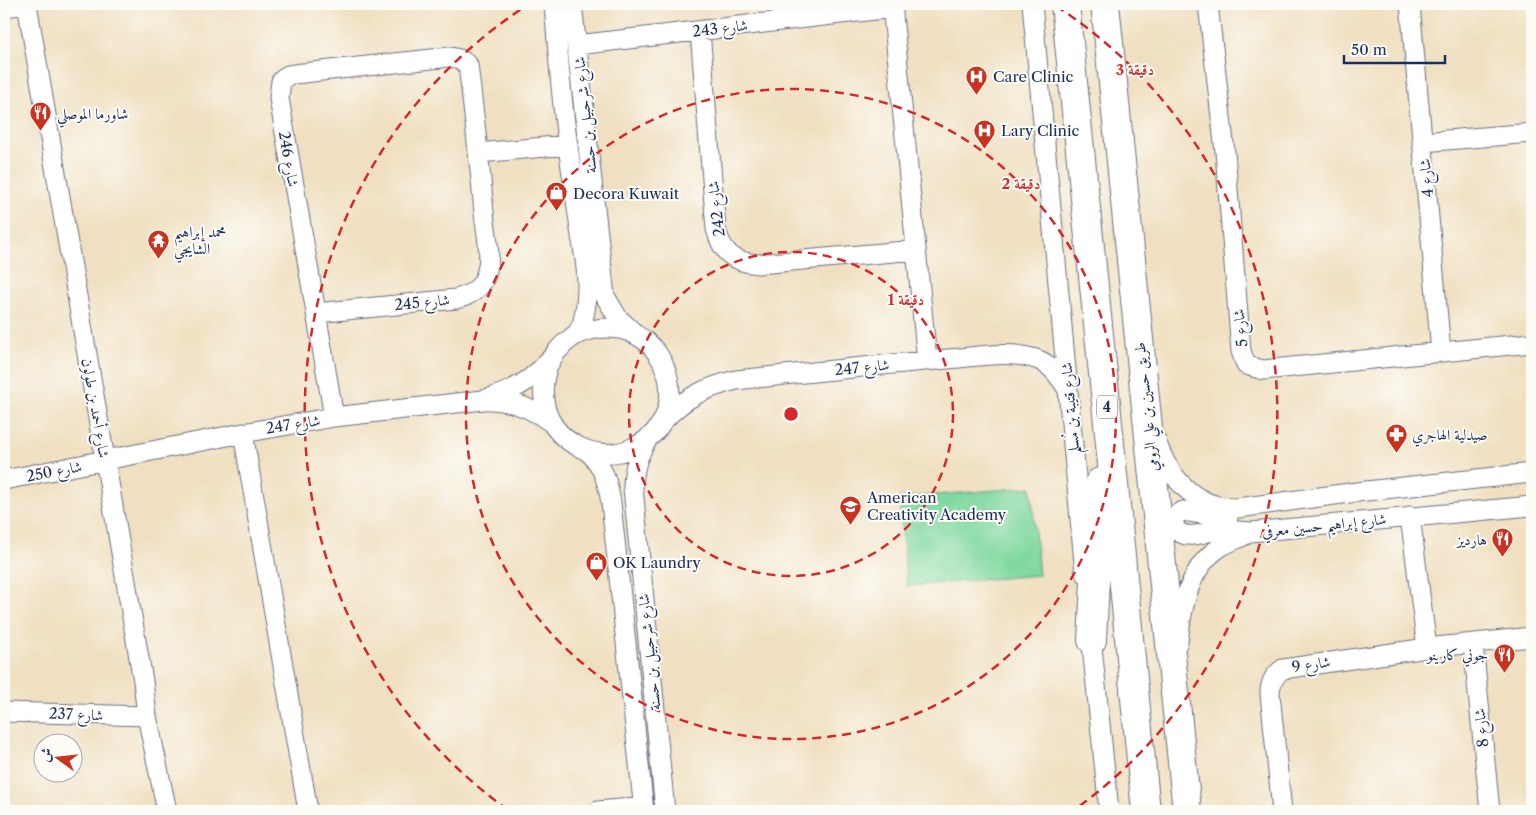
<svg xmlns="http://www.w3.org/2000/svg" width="1536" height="815" viewBox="0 0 1536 815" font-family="'Libre Caslon Text',Amiri,serif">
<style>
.green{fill:#7fd89e;stroke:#4d847e}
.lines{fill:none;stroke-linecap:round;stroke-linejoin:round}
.minor-casing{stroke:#666d81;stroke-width:21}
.highway-casing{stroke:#666d81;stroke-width:30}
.minor{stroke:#fff;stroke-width:19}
.highway{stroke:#fff;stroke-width:28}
.ring{fill:none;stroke:#d62828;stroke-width:2.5;stroke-dasharray:9 6}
.labels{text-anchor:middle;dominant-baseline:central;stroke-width:4;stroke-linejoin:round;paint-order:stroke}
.shield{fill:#fdfcf7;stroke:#5f6c8c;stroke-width:1}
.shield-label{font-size:14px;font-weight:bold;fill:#1b2f5e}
.street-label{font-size:15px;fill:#1b2f5e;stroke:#fdfcf7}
.poi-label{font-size:15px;fill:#1b2f5e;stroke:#fdfcf7;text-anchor:start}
.centre{fill:#d62828;stroke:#fdfcf7;stroke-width:2.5}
.ring-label{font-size:15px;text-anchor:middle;font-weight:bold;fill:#d62828;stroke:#fdfcf7;stroke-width:4;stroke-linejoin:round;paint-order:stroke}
</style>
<rect width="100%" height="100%" fill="#fdfcf7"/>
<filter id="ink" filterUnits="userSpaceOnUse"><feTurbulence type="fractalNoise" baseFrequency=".02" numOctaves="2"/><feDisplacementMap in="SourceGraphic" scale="10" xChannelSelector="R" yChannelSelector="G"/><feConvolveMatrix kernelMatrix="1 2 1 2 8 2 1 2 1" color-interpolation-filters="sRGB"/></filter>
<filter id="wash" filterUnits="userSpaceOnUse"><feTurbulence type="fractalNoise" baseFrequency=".0096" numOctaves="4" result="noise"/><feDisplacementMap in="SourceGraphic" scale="20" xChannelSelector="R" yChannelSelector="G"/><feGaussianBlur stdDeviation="1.12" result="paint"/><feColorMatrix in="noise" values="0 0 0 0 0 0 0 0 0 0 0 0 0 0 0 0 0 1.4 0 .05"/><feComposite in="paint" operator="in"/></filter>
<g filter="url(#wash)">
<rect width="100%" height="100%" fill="#f0e0c1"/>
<path class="green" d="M 1031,487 L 1039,575 L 907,586 L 899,498 Z"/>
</g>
<g filter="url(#ink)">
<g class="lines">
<defs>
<path id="minor" d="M 27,4 L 143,681 L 147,716 L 167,811
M 554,4 C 558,51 561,99 568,146 C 572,176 577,206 581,236 C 585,258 589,281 586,303 C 585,313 583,328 575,335 C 571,339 565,342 561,347 C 544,363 540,388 546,410 C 557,445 599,463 632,448 C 706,415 662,299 576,335
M 572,4 L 605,296 L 618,318 L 633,332
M 892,4 L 927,361
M 1032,4 L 1085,573
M 1208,4 L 1225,152 L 1241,351 L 1246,365 L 1263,370 L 1532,343
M 1410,4 L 1441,352
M 4,7 L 28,4
M 700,31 L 716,229 C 722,253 733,262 758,264 L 916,250
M 577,45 L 892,8
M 1422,142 L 1532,133
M 479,153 L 567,145
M 316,313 L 456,299 C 468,296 480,290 485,277 C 493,258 486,233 484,213 C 480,164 474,114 468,65 L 460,59 L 450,57 L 294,74 L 288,75 L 281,81 L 279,98 L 334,417
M 489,400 C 513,400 533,409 552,423
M 663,421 C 685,397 705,388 736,380 C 807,373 877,365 948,359 C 976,357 1009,350 1036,359 C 1051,364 1060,377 1068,390
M 243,433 L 308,811
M 649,437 C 638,453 633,470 633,488 L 665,811
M 1156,440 C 1165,469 1187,499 1218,506 C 1225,508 1232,508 1238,508 L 1357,492 L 1532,473
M 587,451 C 603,464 608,483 611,503 L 644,811
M 4,480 L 243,433 L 334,417 L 483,400 C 509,393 532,382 549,360
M 1410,516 L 1427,648
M 1228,518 L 1183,511 C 1180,512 1176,514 1175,518 C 1173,521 1174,526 1176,529 C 1186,542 1206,531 1218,530 C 1229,530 1239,531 1250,532
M 1090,627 L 1109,811
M 1178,642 C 1182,606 1189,566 1222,546 C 1231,541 1242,537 1251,532 L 1532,506
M 1473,644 L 1490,811
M 4,712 L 147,716
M 598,811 L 643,807
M 1282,811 L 1270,694 C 1270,683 1274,675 1283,669 L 1427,648 L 1532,637"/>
<path id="highway" d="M 1065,4 L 1105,393 L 1146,811
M 1105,4 L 1187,811
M 1092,640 L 1100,482"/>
</defs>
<use href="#minor" class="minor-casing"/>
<use href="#highway" class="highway-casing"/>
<use href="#minor" class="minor"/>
<use href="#highway" class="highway"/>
</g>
</g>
<g class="ring">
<circle cx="791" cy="414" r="162"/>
<circle cx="791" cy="414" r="325"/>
<path d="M508 810A487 487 0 0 1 526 6M1056 6A487 487 0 0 1 1074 810"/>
</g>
<defs>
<symbol id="hospital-pin" viewBox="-11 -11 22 30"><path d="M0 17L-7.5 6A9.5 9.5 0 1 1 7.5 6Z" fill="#c8321e" stroke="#fdfcf7"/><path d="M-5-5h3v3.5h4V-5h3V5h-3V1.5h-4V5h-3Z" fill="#fff"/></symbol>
<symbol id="restaurant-pin" viewBox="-11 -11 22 30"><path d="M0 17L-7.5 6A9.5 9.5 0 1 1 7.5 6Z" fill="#c8321e" stroke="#fdfcf7"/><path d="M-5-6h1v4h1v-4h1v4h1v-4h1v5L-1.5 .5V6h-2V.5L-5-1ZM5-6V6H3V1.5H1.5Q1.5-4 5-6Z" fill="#fff"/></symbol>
<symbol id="shop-pin" viewBox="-11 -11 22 30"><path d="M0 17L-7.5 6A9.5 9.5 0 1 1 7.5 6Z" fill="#c8321e" stroke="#fdfcf7"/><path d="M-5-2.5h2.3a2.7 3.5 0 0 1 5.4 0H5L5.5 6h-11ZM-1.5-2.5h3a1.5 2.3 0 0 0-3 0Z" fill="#fff"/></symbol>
<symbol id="temple-pin" viewBox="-11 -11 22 30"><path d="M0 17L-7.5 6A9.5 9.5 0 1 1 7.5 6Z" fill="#c8321e" stroke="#fdfcf7"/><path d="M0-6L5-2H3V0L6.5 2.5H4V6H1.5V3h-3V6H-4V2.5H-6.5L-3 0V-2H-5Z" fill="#fff"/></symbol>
<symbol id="pharmacy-pin" viewBox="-11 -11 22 30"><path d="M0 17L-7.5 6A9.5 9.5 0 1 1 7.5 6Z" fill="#c8321e" stroke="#fdfcf7"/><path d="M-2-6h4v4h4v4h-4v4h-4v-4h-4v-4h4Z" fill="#fff"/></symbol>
<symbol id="school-pin" viewBox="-11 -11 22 30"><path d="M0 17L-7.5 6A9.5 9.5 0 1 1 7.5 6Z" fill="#c8321e" stroke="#fdfcf7"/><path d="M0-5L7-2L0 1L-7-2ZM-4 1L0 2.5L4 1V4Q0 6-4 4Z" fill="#fff"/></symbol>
</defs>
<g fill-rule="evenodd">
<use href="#hospital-pin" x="964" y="64" width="25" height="34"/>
<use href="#restaurant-pin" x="28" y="100" width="25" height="34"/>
<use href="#hospital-pin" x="972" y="118" width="25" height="34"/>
<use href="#shop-pin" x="544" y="180" width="25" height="34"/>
<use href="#temple-pin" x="146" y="228" width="25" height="34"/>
<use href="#pharmacy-pin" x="1384" y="422" width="25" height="34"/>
<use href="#school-pin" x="838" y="494" width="25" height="34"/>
<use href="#restaurant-pin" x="1490" y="526" width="25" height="34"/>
<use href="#shop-pin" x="584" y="550" width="25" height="34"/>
<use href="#restaurant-pin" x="1492" y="642" width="25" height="34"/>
</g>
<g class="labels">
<rect class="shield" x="1097" y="395.5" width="20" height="23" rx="4"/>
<g class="shield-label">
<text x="1107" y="407">4</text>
</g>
<g class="street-label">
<text transform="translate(720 28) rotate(-7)">شارع 243</text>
<text transform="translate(585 115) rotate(-96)">شارع شرحبيل بن حسنة</text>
<text transform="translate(289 159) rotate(80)">شارع 246</text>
<text transform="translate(1426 178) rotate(-95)">شارع 4</text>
<text transform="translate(716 209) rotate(-97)">شارع 242</text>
<text transform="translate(422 302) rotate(-6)">شارع 245</text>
<text transform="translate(1240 328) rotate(-96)">شارع 5</text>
<text transform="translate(862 367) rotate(-6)">شارع 247</text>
<text transform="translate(1146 407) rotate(-96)">طريق حسين بن علي الرومي</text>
<text transform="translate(96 408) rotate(80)">شارع أحمد بن طولون</text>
<text transform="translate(1070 408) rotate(-95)">شارع قتيبة بن مُسلم</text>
<text transform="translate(293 424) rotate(-9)">شارع 247</text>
<text transform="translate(54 471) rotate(-11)">شارع 250</text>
<text transform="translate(1324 525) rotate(-6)">شارع إبراهيم حسين معرفي</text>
<text transform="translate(649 652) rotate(-96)">شارع شرحبيل بن حسنة</text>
<text transform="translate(1311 664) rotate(-9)">شارع 9</text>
<text transform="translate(76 714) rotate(2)">شارع 237</text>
<text transform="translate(1481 728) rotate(-96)">شارع 8</text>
</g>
<g class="poi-label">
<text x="993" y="76">Care Clinic</text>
<text x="57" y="113">شاورما الموصلي</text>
<text x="1001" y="130">Lary Clinic</text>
<text x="573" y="193">Decora Kuwait</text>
<text x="174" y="231">محمد إبراهيم<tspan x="174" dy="17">الشايجي</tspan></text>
<text x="1412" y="434">صيدلية الهاجري</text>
<text x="867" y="497">American<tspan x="867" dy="17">Creativity Academy</tspan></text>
<text x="1487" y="539" text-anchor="end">هارديز</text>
<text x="613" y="562">OK Laundry</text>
<text x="1488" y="654" text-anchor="end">جوني كارينو</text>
</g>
</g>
<circle cx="791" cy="414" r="8" class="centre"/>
<g class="ring-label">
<text x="1135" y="75">3 دقيقة</text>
<text x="1021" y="189">2 دقيقة</text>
<text x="906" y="305">1 دقيقة</text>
</g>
<rect width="1536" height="815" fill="none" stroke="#fdfcf7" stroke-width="20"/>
<g transform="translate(58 758) rotate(285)"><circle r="24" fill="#fdfcf7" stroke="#a3aaba"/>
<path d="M0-4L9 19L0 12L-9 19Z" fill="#c8321e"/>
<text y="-8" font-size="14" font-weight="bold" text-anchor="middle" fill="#1b2f5e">ش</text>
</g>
<path d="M1344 55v8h101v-8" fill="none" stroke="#1b2f5e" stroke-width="2.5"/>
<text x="1351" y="55" font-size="15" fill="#1b2f5e" stroke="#fdfcf7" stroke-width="4" paint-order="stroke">50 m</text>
</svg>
